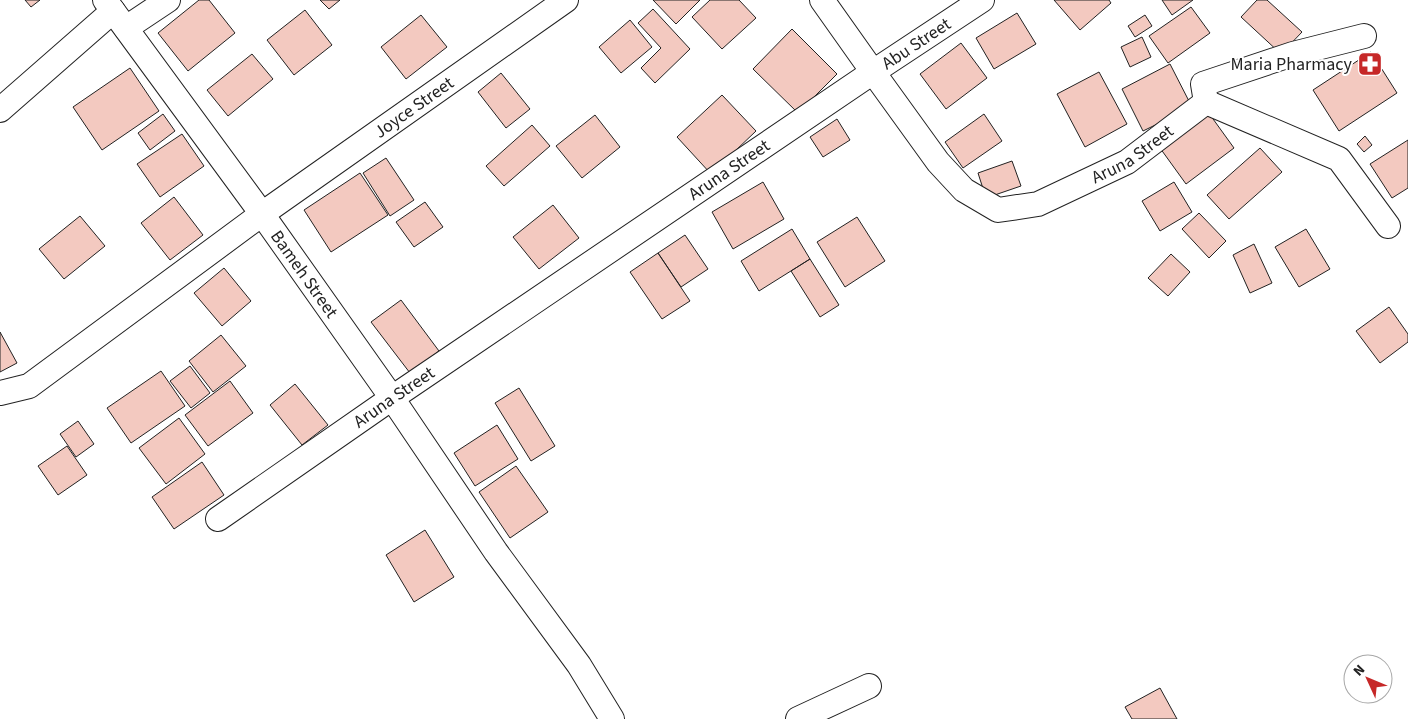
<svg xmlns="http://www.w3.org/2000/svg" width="1408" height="719" viewBox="0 0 1408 719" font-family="'Source Sans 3',sans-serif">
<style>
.building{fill:#f3c9c0;stroke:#222}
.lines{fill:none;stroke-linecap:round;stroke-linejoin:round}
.street-casing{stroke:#222;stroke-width:26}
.street{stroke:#fff;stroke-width:24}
.labels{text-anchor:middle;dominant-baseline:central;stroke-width:4;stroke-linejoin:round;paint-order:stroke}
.street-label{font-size:18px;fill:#222;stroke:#fff}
.poi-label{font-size:18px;fill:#222;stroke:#fff;text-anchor:end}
</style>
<rect width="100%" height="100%" fill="#fff"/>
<path class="building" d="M 25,0 L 40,0 L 31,7 Z
M 199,0 L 209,0 L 235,33 L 188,71 L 158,33 Z
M 320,0 L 340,0 L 329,9 Z
M 653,0 L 700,0 L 676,24 Z
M 710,0 L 739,0 L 756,18 L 722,49 L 692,17 Z
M 1054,0 L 1109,0 L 1111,3 L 1080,30 Z
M 1162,0 L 1193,0 L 1172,15 Z
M 1257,0 L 1267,0 L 1302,32 L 1281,54 L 1241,17 Z
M 1191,7 L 1210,33 L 1168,63 L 1149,36 Z
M 653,9 L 690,49 L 655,83 L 641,68 L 661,48 L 638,23 Z
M 305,10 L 332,45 L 294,75 L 267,40 Z
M 1017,13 L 1036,44 L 994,69 L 976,38 Z
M 421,15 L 447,47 L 406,79 L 381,47 Z
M 1145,15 L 1152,26 L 1135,37 L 1128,26 Z
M 630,20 L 652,47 L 621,73 L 599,47 Z
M 792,29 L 837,74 L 798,113 L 753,69 Z
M 1142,37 L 1151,57 L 1130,67 L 1121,47 Z
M 961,43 L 987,78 L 946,109 L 920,74 Z
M 1371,52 L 1397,93 L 1339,131 L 1313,90 Z
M 252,54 L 273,79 L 228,116 L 207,90 Z
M 1170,64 L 1192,107 L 1143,131 L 1122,89 Z
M 130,68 L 159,111 L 102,150 L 73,107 Z
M 1099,72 L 1127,124 L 1085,147 L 1057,94 Z
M 501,73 L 530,109 L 506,128 L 478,92 Z
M 722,95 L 756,131 L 711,174 L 677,137 Z
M 1208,112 L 1234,148 L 1186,184 L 1160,148 Z
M 163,114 L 175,131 L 150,150 L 138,133 Z
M 984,114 L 1002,141 L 963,168 L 945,142 Z
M 595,115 L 620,147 L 582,178 L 556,146 Z
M 837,119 L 850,140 L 823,157 L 810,137 Z
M 532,125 L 550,146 L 504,186 L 486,166 Z
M 182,134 L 204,166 L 160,197 L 137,164 Z
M 1365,136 L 1372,145 L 1364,152 L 1357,144 Z
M 1408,140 L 1408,188 L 1392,198 L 1370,164 Z
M 1260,148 L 1282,172 L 1229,219 L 1207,195 Z
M 386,158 L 414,200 L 390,216 L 363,173 Z
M 1012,161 L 1021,186 L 986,198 L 978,173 Z
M 360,173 L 388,215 L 331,252 L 304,210 Z
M 763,182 L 784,219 L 733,249 L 712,212 Z
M 1174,182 L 1192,212 L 1160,231 L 1142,201 Z
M 174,197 L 203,235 L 170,260 L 141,223 Z
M 425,202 L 443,227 L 414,247 L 396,222 Z
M 553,205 L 579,238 L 539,269 L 513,237 Z
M 1199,213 L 1226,241 L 1209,258 L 1182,229 Z
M 80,216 L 105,246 L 64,279 L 39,249 Z
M 857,217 L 885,261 L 845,287 L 817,242 Z
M 792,229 L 810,259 L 759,291 L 741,261 Z
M 1306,229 L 1330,269 L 1299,287 L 1275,247 Z
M 685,235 L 708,269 L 681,287 L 658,253 Z
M 1254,244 L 1272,283 L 1250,293 L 1233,255 Z
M 658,253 L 690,301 L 662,319 L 630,272 Z
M 1171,254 L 1190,272 L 1168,296 L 1148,278 Z
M 810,259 L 839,305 L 820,317 L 791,271 Z
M 224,268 L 251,301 L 222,326 L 194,293 Z
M 401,300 L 439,351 L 410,373 L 371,322 Z
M 1389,307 L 1408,334 L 1408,342 L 1380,363 L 1356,331 Z
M 0,332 L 17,363 L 0,372 Z
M 221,335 L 246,366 L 213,392 L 189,361 Z
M 190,366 L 210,393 L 191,408 L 170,381 Z
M 161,371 L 185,406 L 131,443 L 107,408 Z
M 230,381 L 253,413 L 208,446 L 185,415 Z
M 295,384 L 328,425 L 302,445 L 270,405 Z
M 519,388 L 555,446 L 531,461 L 495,403 Z
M 179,418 L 205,454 L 166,484 L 139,448 Z
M 78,421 L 94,444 L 76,457 L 60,434 Z
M 497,425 L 518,459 L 475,486 L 454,453 Z
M 67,446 L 87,475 L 58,495 L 38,466 Z
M 202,462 L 224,495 L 174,529 L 152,497 Z
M 516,466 L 548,512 L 510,538 L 479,492 Z
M 425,530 L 454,577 L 414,602 L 386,555 Z
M 1160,688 L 1177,719 L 1132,719 L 1125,707 Z"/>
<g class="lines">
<defs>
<g id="street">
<path id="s1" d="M 105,0 L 262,214 L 392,398 L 496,552 L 579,665 L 612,719"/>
<path id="s2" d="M 822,0 L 873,72 L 982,0"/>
<path d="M 126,28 L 168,0"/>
<path d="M 1206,102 L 1339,159 L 1388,226"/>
<path d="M 0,110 L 113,11"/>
<path id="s3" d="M 0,393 L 29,386 L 262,214 L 566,0"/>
<path id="s4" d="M 218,519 L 392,398 L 873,72 L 938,162 L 964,190 L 998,210 L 1038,204 L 1127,162 L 1206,102 L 1203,84 L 1293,54 L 1364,36"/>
<path d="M 798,719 L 869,686"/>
</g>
</defs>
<use href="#street" class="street-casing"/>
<use href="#street" class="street"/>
</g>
<defs>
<symbol id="pharmacy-square" viewBox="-11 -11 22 22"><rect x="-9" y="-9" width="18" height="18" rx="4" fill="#c62828" stroke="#fff"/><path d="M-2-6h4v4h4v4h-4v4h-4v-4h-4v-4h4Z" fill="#fff"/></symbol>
</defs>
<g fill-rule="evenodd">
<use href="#pharmacy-square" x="1356" y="50" width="28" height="28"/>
</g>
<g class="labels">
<g class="street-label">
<text stroke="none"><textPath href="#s2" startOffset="140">Abu Street</textPath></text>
<text stroke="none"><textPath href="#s3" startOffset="505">Joyce Street</textPath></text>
<text stroke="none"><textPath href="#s4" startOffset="1129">Aruna Street</textPath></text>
<text stroke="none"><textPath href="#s4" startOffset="619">Aruna Street</textPath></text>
<text stroke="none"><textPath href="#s1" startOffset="339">Bameh Street</textPath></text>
<text stroke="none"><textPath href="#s4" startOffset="214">Aruna Street</textPath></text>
</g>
<g class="poi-label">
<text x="1352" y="64">Maria Pharmacy</text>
</g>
</g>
<g transform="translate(1368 679) rotate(314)"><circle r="24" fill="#ffffff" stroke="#a7a7a7"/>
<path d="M0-4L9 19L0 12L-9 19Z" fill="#c62828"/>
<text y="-8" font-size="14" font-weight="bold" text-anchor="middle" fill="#222222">N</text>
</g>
</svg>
